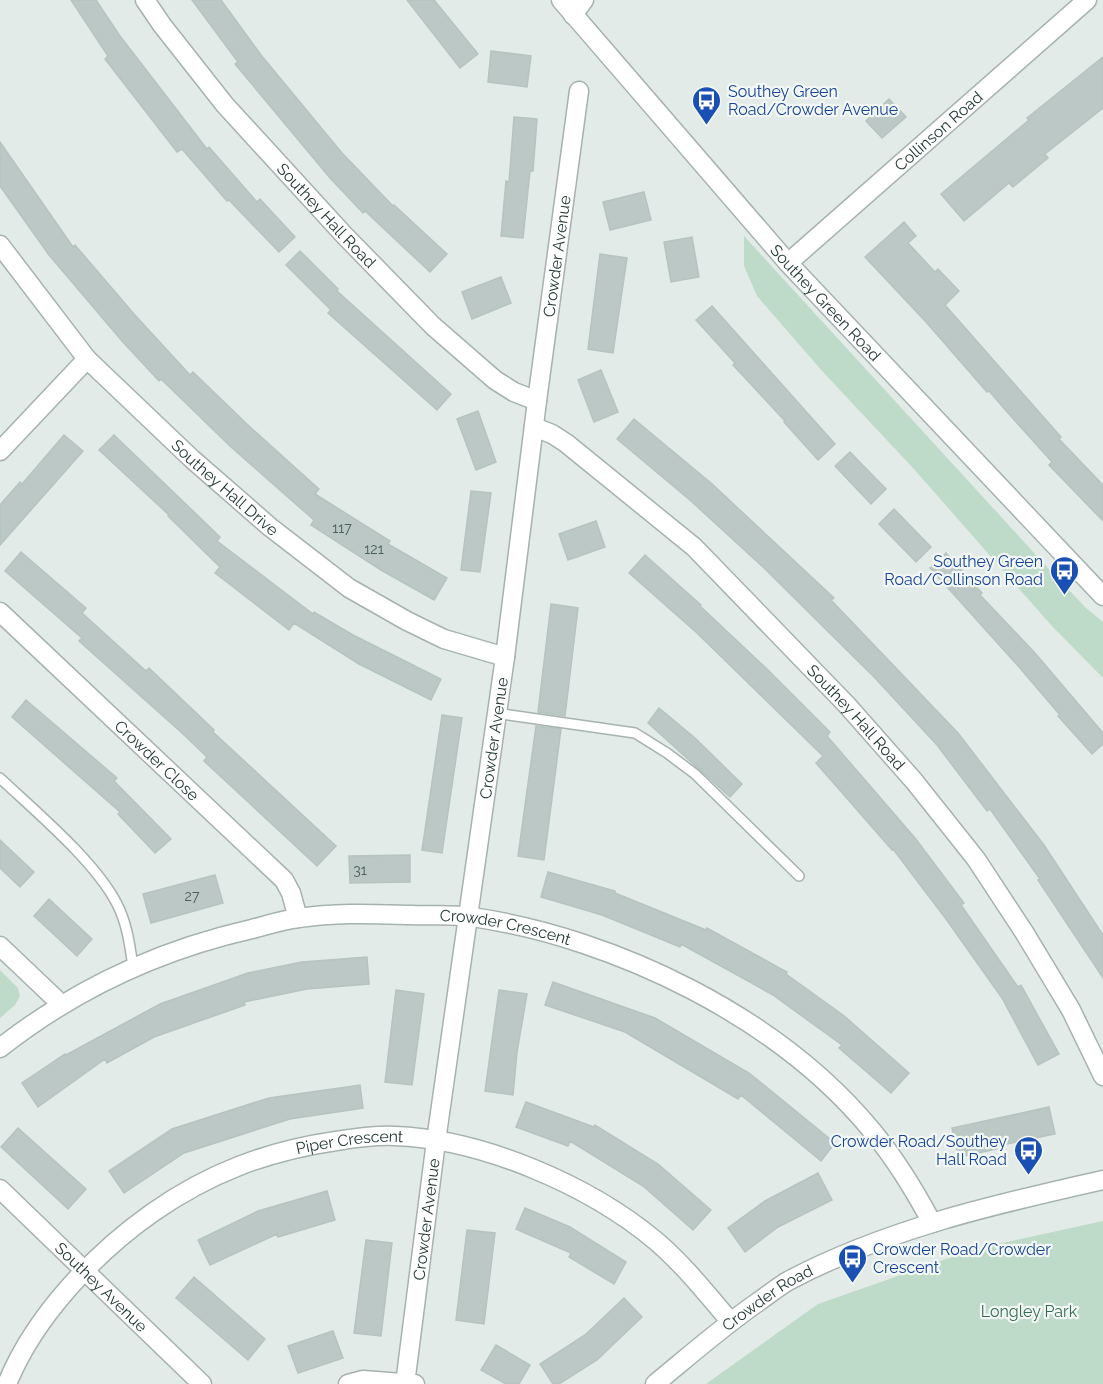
<svg xmlns="http://www.w3.org/2000/svg" width="1103" height="1384" viewBox="0 0 1103 1384" font-family="Raleway,sans-serif">
<style>
.green{fill:#bedac9}
.building{fill:#bbc8c5;stroke:#b6c4c0;stroke-width:1.5}
.lines{fill:none;stroke-linecap:round;stroke-linejoin:round}
.service-casing{stroke:#a6b2af;stroke-width:12}
.minor-casing{stroke:#a6b2af;stroke-width:21}
.tertiary-casing{stroke:#a6b2af;stroke-width:21}
.service{stroke:#fff;stroke-width:9}
.minor{stroke:#fff;stroke-width:18}
.tertiary{stroke:#fff;stroke-width:18}
.labels{text-anchor:middle;dominant-baseline:central;stroke-width:4.5;stroke-linejoin:round;paint-order:stroke}
.number-label{font-size:14px;fill:#4a5e5a}
.transit-label{font-size:16px;fill:#164399;stroke:#f3f8f6;text-anchor:start}
.street-label{font-size:16px;fill:#243a37;stroke:#f3f8f6}
.park-label{font-size:16px;fill:#336d50;stroke:#f3f8f6}
</style>
<rect width="100%" height="100%" fill="#e3ebe8"/>
<path class="green" d="M 744,236 L 1047,567 L 1086,608 L 1103,622 L 1103,678 L 1051,625 L 913,468 L 823,372 L 757,296 L 744,266 Z
M 0,970 L 18,988 L 20,996 L 15,1005 L 0,1018 Z
M 1103,1221 L 1103,1384 L 706,1384 L 818,1304 L 975,1249 Z"/>
<path class="building" d="M 71,0 L 96,0 L 120,36 L 207,149 L 209,147 L 257,202 L 260,199 L 295,237 L 279,252 L 229,200 L 227,201 L 182,149 L 177,152 L 105,59 L 108,56 Z
M 192,0 L 221,0 L 261,55 L 342,153 L 393,206 L 394,205 L 447,254 L 430,272 L 365,211 L 363,213 L 330,178 L 235,64 L 238,62 Z
M 407,0 L 434,0 L 478,54 L 460,68 Z
M 491,51 L 531,56 L 527,87 L 488,82 Z
M 1103,57 L 1103,108 L 1045,154 L 1048,158 L 1013,187 L 1009,183 L 964,221 L 941,194 L 1029,120 L 1027,118 Z
M 889,99 L 906,117 L 882,138 L 866,121 Z
M 514,117 L 537,119 L 533,171 L 530,171 L 523,238 L 501,236 L 506,181 L 509,182 Z
M 0,142 L 73,247 L 75,245 L 134,314 L 190,375 L 193,372 L 250,427 L 319,489 L 315,494 L 390,541 L 388,544 L 447,578 L 434,600 L 381,570 L 311,525 L 314,520 L 231,447 L 161,379 L 159,381 L 122,341 L 49,255 L 0,186 Z
M 644,192 L 651,220 L 610,230 L 603,202 Z
M 904,222 L 916,236 L 908,243 L 935,272 L 938,269 L 959,291 L 945,305 L 1061,437 L 1059,439 L 1103,485 L 1103,521 L 1049,465 L 1052,462 L 1008,413 L 989,391 L 987,392 L 926,322 L 865,257 Z
M 692,237 L 699,277 L 671,282 L 664,242 Z
M 300,251 L 338,289 L 337,291 L 451,394 L 437,410 L 328,313 L 331,310 L 286,265 Z
M 600,254 L 627,258 L 613,353 L 588,349 Z
M 501,277 L 511,303 L 472,319 L 462,292 Z
M 712,306 L 835,444 L 818,460 L 784,422 L 785,421 L 733,365 L 735,363 L 696,320 Z
M 601,370 L 618,412 L 594,422 L 578,380 Z
M 478,411 L 496,462 L 476,470 L 457,419 Z
M 634,419 L 711,483 L 834,598 L 831,600 L 958,733 L 1044,845 L 1103,935 L 1103,978 L 1038,880 L 1040,879 L 990,809 L 987,811 L 937,745 L 875,678 L 764,568 L 691,501 L 617,439 Z
M 64,435 L 83,451 L 0,545 L 0,505 L 20,482 L 22,484 Z
M 114,435 L 220,537 L 217,541 L 313,614 L 314,612 L 353,635 L 441,679 L 431,700 L 359,664 L 294,623 L 289,630 L 215,573 L 220,567 L 168,516 L 169,515 L 99,450 Z
M 850,452 L 886,489 L 871,504 L 835,466 Z
M 471,491 L 491,493 L 480,572 L 461,570 Z
M 894,509 L 931,547 L 916,562 L 879,524 Z
M 596,521 L 605,547 L 568,560 L 559,534 Z
M 21,552 L 86,608 L 82,613 L 146,671 L 149,668 L 214,730 L 213,732 L 336,846 L 317,866 L 204,761 L 207,757 L 182,733 L 79,641 L 82,638 L 5,571 Z
M 946,553 L 982,593 L 980,595 L 1035,653 L 1103,733 L 1103,744 L 1092,754 L 1058,716 L 1060,715 L 1019,667 L 930,568 Z
M 645,555 L 701,605 L 700,606 L 768,670 L 830,732 L 827,736 L 915,838 L 964,903 L 961,905 L 1018,987 L 1021,985 L 1059,1054 L 1038,1065 L 1002,998 L 946,919 L 893,849 L 892,850 L 816,763 L 823,756 L 697,633 L 629,573 Z
M 551,604 L 578,608 L 565,716 L 538,712 Z
M 26,700 L 117,778 L 114,781 L 171,839 L 155,853 L 118,814 L 120,812 L 12,717 Z
M 659,708 L 695,738 L 742,784 L 730,797 L 648,723 Z
M 442,715 L 462,718 L 442,853 L 422,850 Z
M 536,726 L 561,729 L 544,860 L 518,856 Z
M 0,840 L 34,872 L 20,887 L 0,868 Z
M 410,855 L 410,882 L 350,883 L 349,856 Z
M 548,872 L 615,891 L 615,893 L 706,930 L 707,928 L 787,972 L 786,974 L 843,1015 L 909,1073 L 891,1093 L 839,1048 L 842,1045 L 773,995 L 681,944 L 680,947 L 602,915 L 541,897 Z
M 215,875 L 223,903 L 151,923 L 143,894 Z
M 49,899 L 92,939 L 77,956 L 34,916 Z
M 367,957 L 369,984 L 307,989 L 244,1002 L 245,1005 L 154,1037 L 107,1063 L 105,1059 L 38,1107 L 22,1083 L 65,1054 L 66,1055 L 160,1004 L 248,973 L 302,962 Z
M 553,982 L 655,1018 L 749,1073 L 835,1143 L 821,1161 L 741,1095 L 738,1099 L 625,1032 L 545,1005 Z
M 396,990 L 424,994 L 412,1085 L 385,1082 Z
M 499,990 L 527,994 L 517,1052 L 513,1095 L 485,1091 Z
M 360,1085 L 363,1108 L 290,1119 L 184,1153 L 124,1193 L 109,1171 L 172,1129 L 269,1098 Z
M 526,1102 L 594,1127 L 595,1125 L 658,1164 L 711,1210 L 693,1230 L 643,1186 L 570,1141 L 568,1146 L 516,1127 Z
M 1049,1107 L 1055,1134 L 997,1146 L 997,1149 L 959,1157 L 952,1128 Z
M 18,1128 L 86,1189 L 68,1209 L 1,1147 Z
M 818,1173 L 832,1200 L 778,1227 L 745,1252 L 728,1228 L 765,1201 Z
M 327,1191 L 335,1220 L 278,1237 L 277,1234 L 210,1265 L 198,1240 L 258,1211 Z
M 525,1208 L 570,1227 L 626,1262 L 614,1284 L 569,1257 L 571,1253 L 516,1229 Z
M 467,1230 L 495,1233 L 484,1324 L 456,1320 Z
M 366,1240 L 392,1243 L 381,1336 L 354,1333 Z
M 194,1277 L 265,1339 L 248,1360 L 176,1298 Z
M 624,1298 L 642,1317 L 597,1360 L 559,1384 L 553,1384 L 540,1364 L 585,1335 Z
M 333,1331 L 343,1358 L 298,1373 L 288,1346 Z
M 496,1345 L 530,1365 L 519,1384 L 506,1384 L 481,1370 Z"/>
<g class="lines">
<defs>
<path id="service" d="M 495,713 L 635,733 L 667,753 L 695,774 L 799,876
M 0,778 C 36,812 95,861 117,904 C 127,923 130,946 133,967"/>
<g id="minor">
<path id="s1" d="M 145,0 L 162,25 L 225,105 L 345,236 L 433,326 L 495,380 L 514,392 L 537,401"/>
<path d="M 573,15 L 584,0"/>
<path id="s2" d="M 0,245 L 87,359 L 192,459 L 270,527 L 349,588 L 407,621 L 444,639 L 505,657"/>
<path id="s3" d="M 788,263 L 1087,0"/>
<path id="s4" d="M 534,427 L 552,434 L 566,443 L 694,547 L 846,704 L 914,781 L 976,859 L 1024,932 L 1071,1010 L 1103,1076"/>
<path d="M 0,451 L 87,359"/>
<path id="s5" d="M 0,612 L 284,880 L 291,893 L 298,918"/>
<path d="M 0,946 L 61,1004"/>
<path id="s6" d="M 0,1048 C 75,989 159,950 252,929 C 267,925 283,920 299,918 C 337,912 375,914 412,915 C 432,916 453,914 472,917 C 616,938 780,1018 873,1132 C 896,1160 915,1191 932,1223"/>
<path id="s7" d="M 0,1189 L 202,1384"/>
<path id="s8" d="M 7,1384 C 34,1317 94,1254 152,1213 C 209,1173 267,1151 336,1141 C 355,1138 375,1135 395,1136 C 482,1139 589,1185 656,1241 C 684,1265 706,1293 730,1321"/>
<path d="M 348,1384 L 363,1380 L 415,1384"/>
<path id="s9" d="M 405,1384 L 436,1141 L 505,657 L 537,401 L 579,91"/>
<path id="s10" d="M 655,1384 C 689,1356 722,1327 758,1302 C 768,1295 778,1287 788,1281 C 886,1229 996,1204 1103,1180"/>
</g>
<g id="tertiary">
<path id="s11" d="M 561,0 L 788,263 L 1103,596"/>
</g>
</defs>
<use href="#service" class="service-casing"/>
<use href="#minor" class="minor-casing"/>
<use href="#tertiary" class="tertiary-casing"/>
<use href="#service" class="service"/>
<use href="#minor" class="minor"/>
<use href="#tertiary" class="tertiary"/>
</g>
<defs>
<symbol id="bus-pin" viewBox="-11 -11 22 30"><path d="M0 17L-7.5 6A9.5 9.5 0 1 1 7.5 6Z" fill="#1a4fb4" stroke="#f3f8f6"/><path d="M-5-6H5V4H4V6H2V4H-2V6H-4V4H-5ZM-3.5-4V0h7V-4ZM-3.5 1.2v1.5H-2V1.2ZM2 1.2v1.5H3.5V1.2Z" fill="#fff"/></symbol>
</defs>
<g fill-rule="evenodd">
<use href="#bus-pin" x="690" y="84" width="33" height="45"/>
<use href="#bus-pin" x="1048" y="554" width="33" height="45"/>
<use href="#bus-pin" x="1012" y="1134" width="33" height="45"/>
<use href="#bus-pin" x="836" y="1242" width="33" height="45"/>
</g>
<g class="labels">
<g class="number-label">
<text x="342" y="528">117</text>
<text x="374" y="549">121</text>
<text x="360" y="870">31</text>
<text x="192" y="896">27</text>
</g>
<g class="transit-label">
<text x="728" y="91">Southey Green<tspan x="728" dy="18">Road/Crowder Avenue</tspan></text>
<text x="1043" y="561" text-anchor="end">Southey Green<tspan x="1043" dy="18">Road/Collinson Road</tspan></text>
<text x="1007" y="1141" text-anchor="end">Crowder Road/Southey<tspan x="1007" dy="18">Hall Road</tspan></text>
<text x="873" y="1249">Crowder Road/Crowder<tspan x="873" dy="18">Crescent</tspan></text>
</g>
<g class="street-label">
<text stroke="none"><textPath href="#s3" startOffset="200">Collinson Road</textPath></text>
<text stroke="none"><textPath href="#s1" startOffset="282">Southey Hall Road</textPath></text>
<text stroke="none"><textPath href="#s9" startOffset="1138">Crowder Avenue</textPath></text>
<text stroke="none"><textPath href="#s11" startOffset="402">Southey Green Road</textPath></text>
<text stroke="none"><textPath href="#s2" startOffset="332">Southey Hall Drive</textPath></text>
<text stroke="none"><textPath href="#s4" startOffset="436">Southey Hall Road</textPath></text>
<text stroke="none"><textPath href="#s9" startOffset="652">Crowder Avenue</textPath></text>
<text stroke="none"><textPath href="#s5" startOffset="216">Crowder Close</textPath></text>
<text stroke="none"><textPath href="#s6" startOffset="537">Crowder Crescent</textPath></text>
<text stroke="none"><textPath href="#s8" startOffset="440">Piper Crescent</textPath></text>
<text stroke="none"><textPath href="#s9" startOffset="166">Crowder Avenue</textPath></text>
<text stroke="none"><textPath href="#s7" startOffset="141">Southey Avenue</textPath></text>
<text stroke="none"><textPath href="#s10" startOffset="142">Crowder Road</textPath></text>
</g>
<g class="park-label">
<text x="1029" y="1311">Longley Park</text>
</g>
</g>
</svg>
